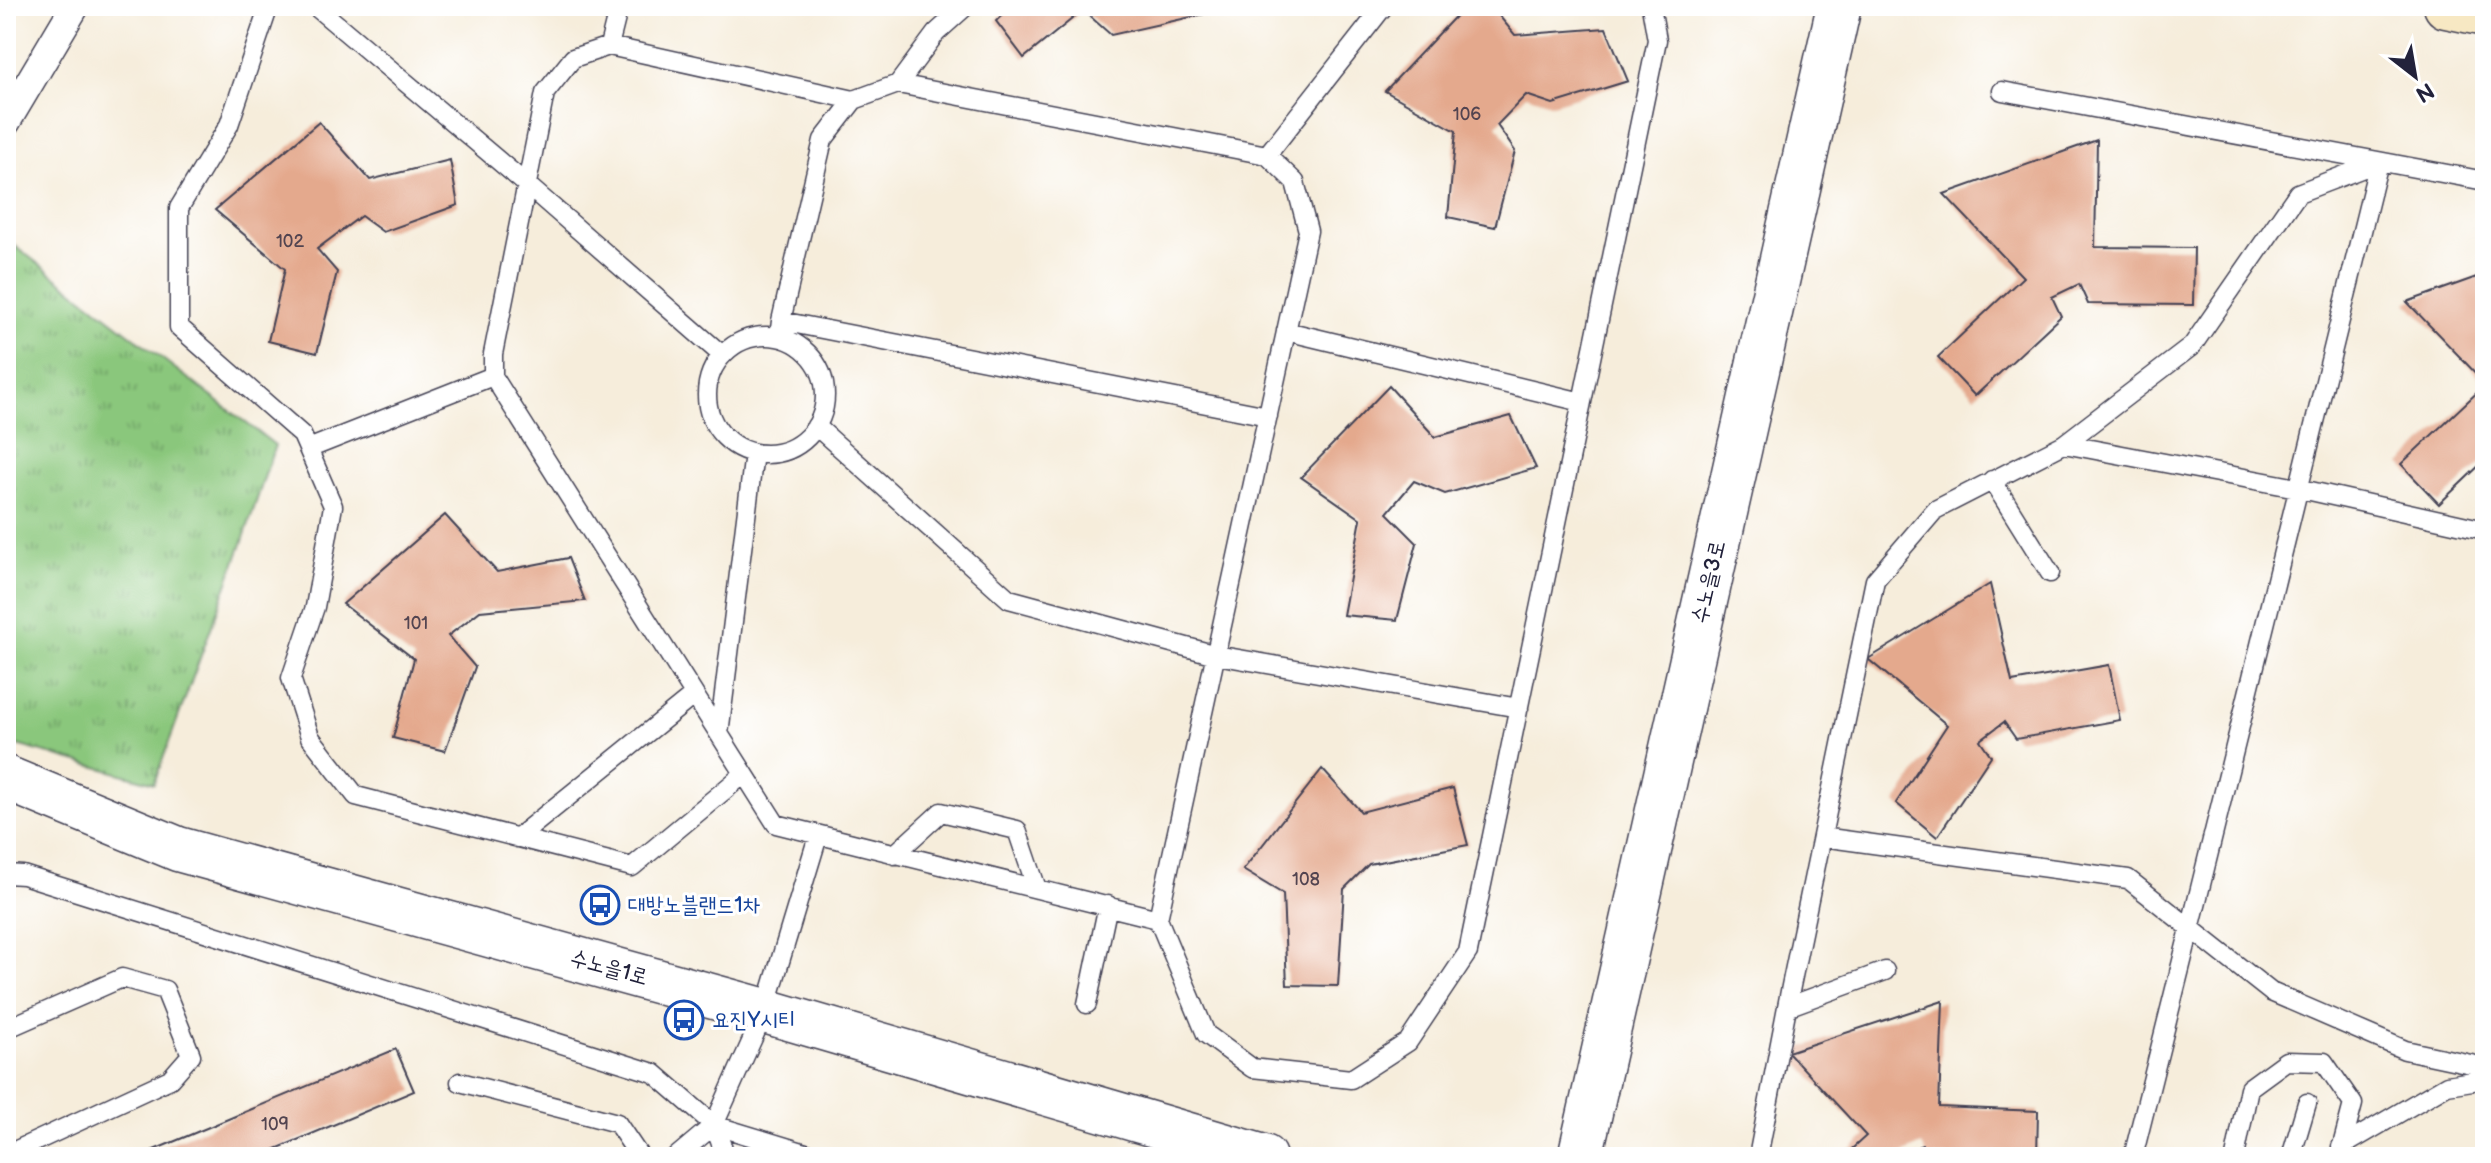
<svg xmlns="http://www.w3.org/2000/svg" width="2491" height="1163" viewBox="0 0 2491 1163" font-family="'Balsamiq Sans','Poor Story',sans-serif">
<style>
.park{fill:url(#park-tufts);stroke:#56745c;stroke-width:2}
.building{fill:#e4a98d}
.lines{fill:none;stroke-linecap:round;stroke-linejoin:round}
.service-casing{stroke:#424053;stroke-width:21}
.pedestrian-casing{stroke:#424053;stroke-width:31}
.tertiary-casing{stroke:#424053;stroke-width:47}
.secondary-casing{stroke:#424053;stroke-width:47}
.service{stroke:#fff;stroke-width:18}
.pedestrian{stroke:#fff;stroke-width:28}
.tertiary{stroke:#fff;stroke-width:44}
.secondary{stroke:#f7e8c3;stroke-width:44}
.labels{text-anchor:middle;dominant-baseline:central;stroke-width:6;stroke-linejoin:round;paint-order:stroke}
.number-label{font-size:18px;fill:#524450}
.street-label{font-size:22px;fill:#22223b;stroke:#fff}
.transit-label{font-size:22px;fill:#164399;stroke:#fff;text-anchor:start}
</style>
<defs>
<pattern id="park-tufts" width="24" height="20" patternUnits="userSpaceOnUse" patternTransform="scale(2)"><rect width="24" height="20" fill="#8ac77c"/><path d="M3 7l-1-3M5 7V3M7 7l1-3M15 17l-1-3M17 17v-4M19 17l1-3" fill="none" stroke="#70a167"/></pattern>
</defs>
<rect width="100%" height="100%" fill="#fff"/>
<filter id="ink" filterUnits="userSpaceOnUse"><feTurbulence type="fractalNoise" baseFrequency=".0125" numOctaves="2"/><feDisplacementMap in="SourceGraphic" scale="16" xChannelSelector="R" yChannelSelector="G"/><feConvolveMatrix kernelMatrix="1 2 1 2 8 2 1 2 1" color-interpolation-filters="sRGB"/></filter>
<filter id="wash" filterUnits="userSpaceOnUse"><feTurbulence type="fractalNoise" baseFrequency=".006" numOctaves="4" result="noise"/><feDisplacementMap in="SourceGraphic" scale="32" xChannelSelector="R" yChannelSelector="G"/><feGaussianBlur stdDeviation="1.8" result="paint"/><feColorMatrix in="noise" values="0 0 0 0 0 0 0 0 0 0 0 0 0 0 0 0 0 1.4 0 .05"/><feComposite in="paint" operator="in"/></filter>
<g filter="url(#wash)">
<rect width="100%" height="100%" fill="#f6eddb"/>
<path class="park" d="M 6,239 L 275,445 L 243,541 L 154,783 L 6,742 Z"/>
<g id="blocks">
<path class="building" d="M 1012,6 L 1236,6 L 1236,7 L 1111,35 L 1083,10 L 1024,58 L 996,21 Z
M 1465,6 L 1491,6 L 1515,35 L 1606,28 L 1628,81 L 1553,104 L 1526,95 L 1497,125 L 1515,151 L 1495,227 L 1448,217 L 1456,131 L 1385,91 Z
M 319,122 L 370,180 L 450,160 L 458,205 L 383,232 L 361,216 L 317,249 L 337,272 L 317,353 L 268,341 L 285,269 L 215,210 Z
M 2097,140 L 2095,247 L 2194,248 L 2193,305 L 2088,304 L 2079,284 L 2052,297 L 2061,316 L 1975,396 L 1938,357 L 2023,277 L 1944,194 Z
M 2485,274 L 2485,383 L 2407,302 Z
M 2485,385 L 2485,460 L 2439,504 L 2401,464 Z
M 1389,386 L 1435,437 L 1511,416 L 1536,468 L 1445,494 L 1414,481 L 1387,513 L 1417,543 L 1397,620 L 1343,615 L 1361,519 L 1301,477 Z
M 445,515 L 497,572 L 568,558 L 585,601 L 480,611 L 448,636 L 475,667 L 445,751 L 393,738 L 414,659 L 343,604 Z
M 1990,584 L 2012,682 L 2109,665 L 2120,720 L 2016,739 L 2004,722 L 1980,740 L 1991,756 L 1937,837 L 1896,803 L 1947,725 L 1868,659 Z
M 1322,769 L 1361,812 L 1453,788 L 1468,845 L 1369,864 L 1344,889 L 1338,986 L 1287,985 L 1283,894 L 1243,870 Z
M 1943,1001 L 1939,1107 L 2038,1111 L 2037,1157 L 1928,1157 L 1922,1145 L 1895,1157 L 1843,1157 L 1866,1136 L 1788,1052 Z
M 396,1049 L 414,1091 L 257,1157 L 137,1157 Z"/>
</g>
</g>
<g filter="url(#ink)">
<use href="#blocks" fill-opacity="0" stroke="#424053" stroke-width="2"/>
<g class="lines">
<defs>
<path id="service" d="M 269,6 L 229,125 L 179,208 L 179,327 L 302,435 L 333,506 L 315,607 L 291,678 L 310,737 L 356,796 L 632,867 L 744,774
M 315,6 L 526,184 L 722,355
M 609,46 L 619,6
M 898,84 L 936,33 L 966,6
M 2002,91 L 2485,181
M 854,100 L 609,46 L 573,58 L 545,93 L 493,354 L 493,376 L 776,824 L 1158,919
M 1267,155 L 1384,6
M 781,321 L 1268,416
M 1286,331 L 1582,402
M707 395a59 59 0 1 1 118 0a59 59 0 1 1-118 0Z
M 779,337 L 781,321 L 823,140 L 854,100 L 898,84 L 1267,155 L 1295,182 L 1308,231 L 1158,919 L 1206,1034 L 1252,1068 L 1351,1079 L 1408,1042 L 1468,952 L 1657,40 L 1651,6
M 816,426 L 1009,599 L 1216,655 L 1519,708
M 2064,444 L 2297,488 L 2485,530
M 308,449 L 493,376
M 1992,480 L 2050,573
M 719,734 L 754,453
M 1822,837 L 2128,879 L 2271,992 L 2405,1050 L 2485,1067
M 517,838 L 694,695
M 894,855 L 941,812 L 1017,830 L 1037,889
M 6,874 L 23,875 L 654,1073 L 714,1125 L 819,1157
M 1087,1004 L 1108,905
M 1787,1007 L 1885,971
M 6,1029 L 122,978 L 165,990 L 191,1055 L 170,1079 L 6,1155
M 460,1082 L 617,1123 L 640,1157
M 714,1125 L 726,1157
M 2341,1147 L 2447,1085 L 2485,1079
M 676,1157 L 714,1125 L 765,1011 L 818,836
M 1758,1157 L 1791,986 L 1875,580 L 1935,510 L 2064,444 L 2192,346 L 2298,193 L 2379,162
M 2133,1157 C 2217,826 2295,494 2379,162
M 2235,1157 L 2249,1088 L 2286,1061 L 2324,1062 L 2353,1104 L 2339,1157
M 2291,1157 L 2307,1103"/>
<path id="pedestrian" d="M 6,122 L 75,6"/>
<path id="tertiary" d="M 6,778 L 178,849 L 765,1011 L 1264,1157
M 1580,1157 L 1839,6"/>
<path id="secondary" d="M 2446,6 L 2485,14"/>
</defs>
<use href="#service" class="service-casing"/>
<use href="#pedestrian" class="pedestrian-casing"/>
<use href="#tertiary" class="tertiary-casing"/>
<use href="#secondary" class="secondary-casing"/>
<use href="#service" class="service"/>
<use href="#pedestrian" class="pedestrian"/>
<use href="#tertiary" class="tertiary"/>
<use href="#secondary" class="secondary"/>
</g>
</g>
<defs>
<symbol id="bus-ring" viewBox="-11 -11 22 22"><circle r="9.5" fill="#fff" stroke="#1a4fb4" stroke-width="1.5"/><path d="M-5-6H5V4H4V6H2V4H-2V6H-4V4H-5ZM-3.5-4V0h7V-4ZM-3.5 1.2v1.5H-2V1.2ZM2 1.2v1.5H3.5V1.2Z" fill="#1a4fb4"/></symbol>
</defs>
<g fill-rule="evenodd">
<use href="#bus-ring" x="578" y="883" width="44" height="44"/>
<use href="#bus-ring" x="662" y="998" width="44" height="44"/>
</g>
<g class="labels">
<g class="number-label">
<text x="1467" y="114">106</text>
<text x="290" y="241">102</text>
<text x="416" y="623">101</text>
<text x="1306" y="879">108</text>
<text x="275" y="1124">109</text>
</g>
<g class="street-label">
<text transform="translate(1709 582) rotate(-77)">수노을3로</text>
<text transform="translate(609 968) rotate(15)">수노을1로</text>
</g>
<g class="transit-label">
<text x="628" y="905">대방노블랜드1차</text>
<text x="712" y="1020">요진Y시티</text>
</g>
</g>
<rect width="2491" height="1163" fill="none" stroke="#fff" stroke-width="32"/>
<g transform="translate(2415 76) rotate(149)" stroke="#ffffff" stroke-width="6" paint-order="stroke">
<path d="M0-6L14 30L0 20L-14 30Z" fill="#22223b"/>
<text y="-12" font-size="22" font-weight="bold" text-anchor="middle" fill="#22223b">N</text>
</g>
</svg>
